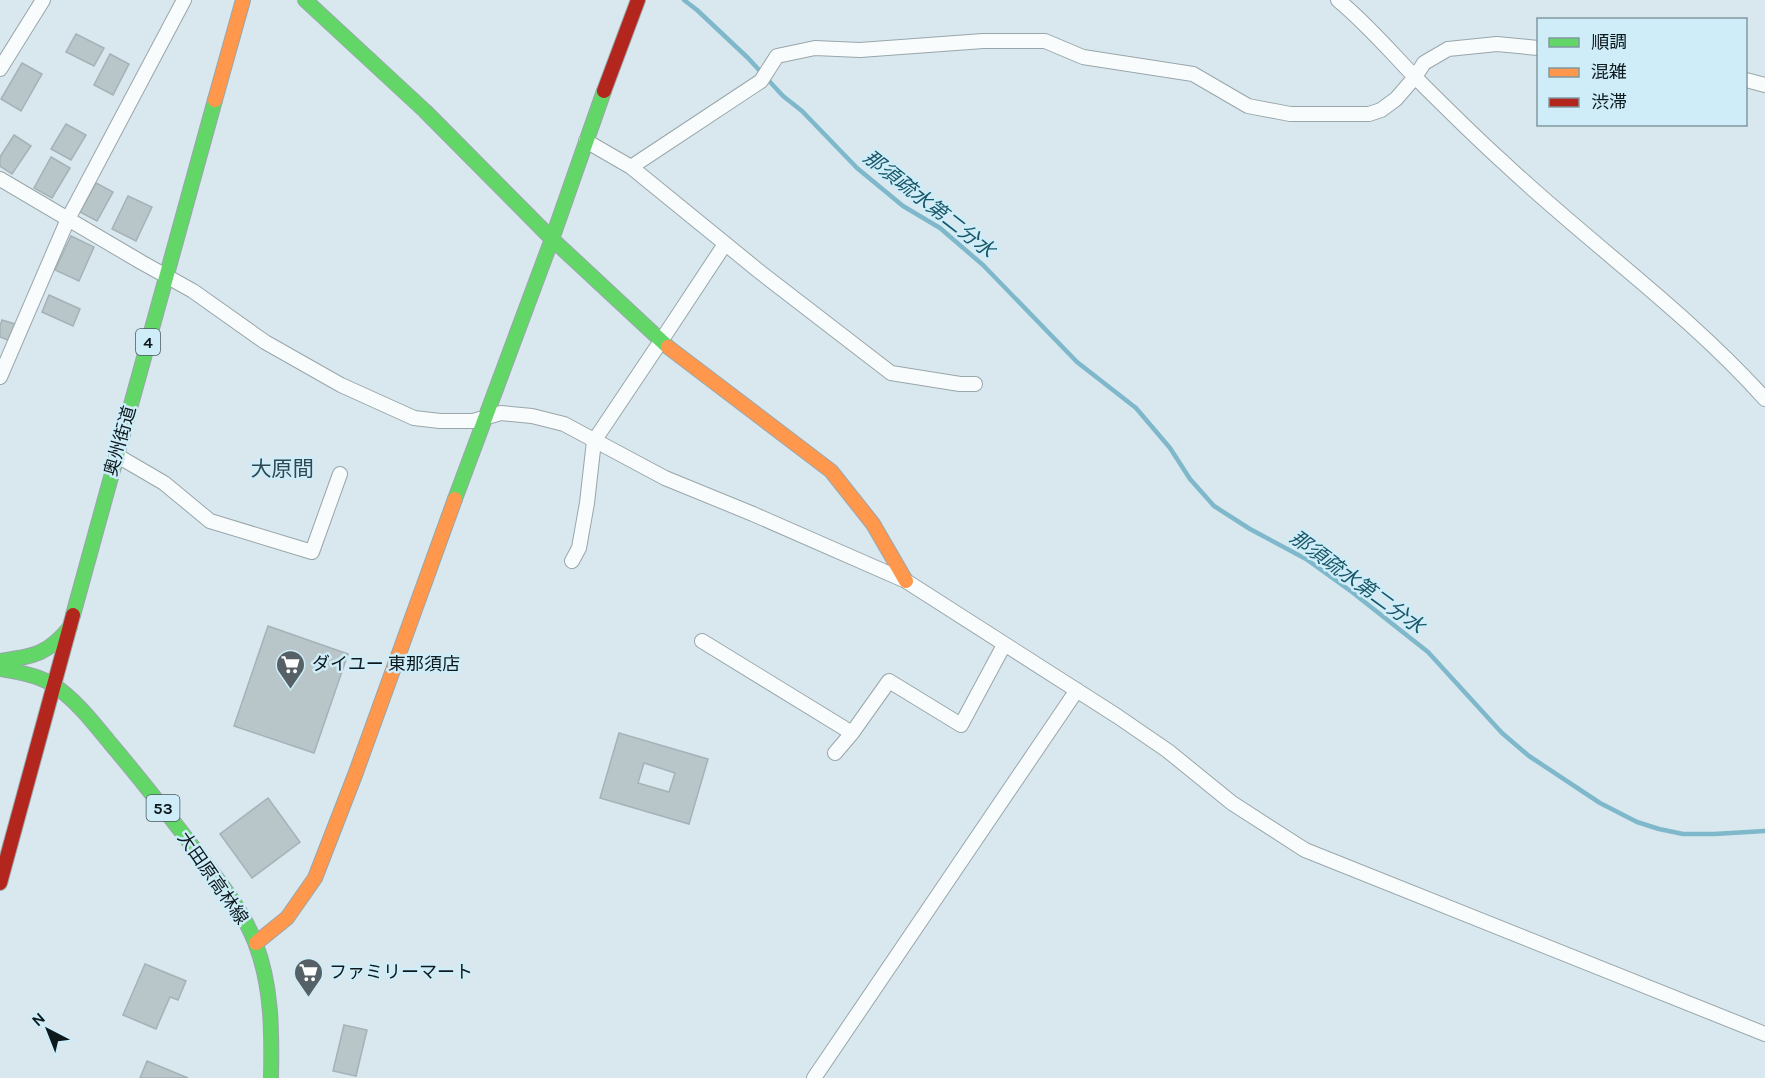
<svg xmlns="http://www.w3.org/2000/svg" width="1765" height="1078" viewBox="0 0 1765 1078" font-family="Karla,'Noto Sans JP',sans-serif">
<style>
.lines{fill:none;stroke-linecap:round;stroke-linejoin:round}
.stream{stroke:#7eb8ca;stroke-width:4.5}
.building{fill:#b8c5c9;stroke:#a5b2b7;stroke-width:1.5;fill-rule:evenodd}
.street-casing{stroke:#99a6ab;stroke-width:16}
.fast-casing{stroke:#99a6ab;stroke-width:16}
.slow-casing{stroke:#99a6ab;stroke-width:16}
.jam-casing{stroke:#99a6ab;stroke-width:16}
.street{stroke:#f9fcfc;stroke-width:14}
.fast{stroke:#63d668;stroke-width:14}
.slow{stroke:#ff974d;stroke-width:14}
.jam{stroke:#b3261e;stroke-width:14}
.labels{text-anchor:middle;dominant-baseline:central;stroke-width:5;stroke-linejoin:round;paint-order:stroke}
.shield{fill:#ceedf8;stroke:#48595f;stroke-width:1.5}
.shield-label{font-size:16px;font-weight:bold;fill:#0e191d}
.street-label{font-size:18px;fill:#0e191d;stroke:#ceedf8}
.poi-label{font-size:18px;fill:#0e191d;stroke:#ceedf8;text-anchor:start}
.water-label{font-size:20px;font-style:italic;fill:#195768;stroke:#ceedf8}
.quarter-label{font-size:21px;fill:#2e4952;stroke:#ceedf8}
</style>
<rect width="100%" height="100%" fill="#d8e8ee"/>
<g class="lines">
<path class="stream" d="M 684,0 L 697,10 L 748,58 L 783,96 L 802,111 L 857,168 L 903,206 L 940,228 L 983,265 L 1077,362 L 1136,408 L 1170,448 L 1190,479 L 1214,506 L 1250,529 L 1306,559 L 1352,592 L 1428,652 L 1502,733 L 1529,756 L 1600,803 L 1637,822 L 1659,829 L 1683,834 L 1714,834 L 1765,831"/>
</g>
<path class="building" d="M 76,34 L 104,48 L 94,66 L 66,52 Z
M 110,54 L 129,64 L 113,95 L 94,85 Z
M 22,63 L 42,74 L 21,111 L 1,99 Z
M 66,124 L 86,135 L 71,160 L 51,149 Z
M 14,135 L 31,146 L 12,174 L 0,166 L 0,157 Z
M 51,157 L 70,168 L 52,198 L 34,188 Z
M 96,183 L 113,192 L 97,221 L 80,212 Z
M 128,196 L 152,207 L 136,241 L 112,229 Z
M 71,236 L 94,247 L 79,281 L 55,270 Z
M 49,295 L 80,309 L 73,326 L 42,312 Z
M 2,320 L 15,324 L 8,340 L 0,337 L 0,326 Z
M 268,626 L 348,654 L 314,753 L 234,726 Z
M 619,733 L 708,759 L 689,824 L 600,798 ZM 644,763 L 675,773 L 669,792 L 638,783 Z
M 268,798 L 300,842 L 252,878 L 220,834 Z
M 145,964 L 186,981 L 178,1000 L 170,997 L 156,1029 L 123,1015 Z
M 344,1025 L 367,1030 L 356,1076 L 333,1071 Z
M 147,1061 L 188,1078 L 140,1078 Z"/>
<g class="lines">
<defs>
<path id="street" d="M 1338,0 C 1366,23 1390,51 1415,77 C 1444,106 1473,135 1503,162 C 1589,243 1686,311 1765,399
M 0,69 L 43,0
M 1746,80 L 1765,85
M 586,141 L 631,167 L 761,81 L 777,56 L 815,48 L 860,50 L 983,41 L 1045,41 L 1083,57 L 1193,74 L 1248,106 L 1290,114 L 1369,114 L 1381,110 L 1396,99 L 1415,77 L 1424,63 L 1448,49 L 1497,44 L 1538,48
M 631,167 L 760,272 L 891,373 L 960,384 L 975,384
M 0,179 L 141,262 L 193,291 L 265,342 L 341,385 L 414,418 L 440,421 L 473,421 L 501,413 L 532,416 L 564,424 L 665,478 L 753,514 L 906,581 L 1117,716 L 1168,751 L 1232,803 L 1305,850 L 1765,1034
M 0,377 L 68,219 L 184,0
M 116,455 L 164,483 L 210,521 L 312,552 L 340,474
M 572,561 L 579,548 L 587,503 L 594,441 L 661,341 L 725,244
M 702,641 L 852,733
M 835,753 L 852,733 L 889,681 L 961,725 L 1004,645
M 814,1078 L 1077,690"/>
<path id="fast" d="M 305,0 L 425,111 L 552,239 L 668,347
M 455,499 L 552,239 L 604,91
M 73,615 L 215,100
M 0,661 C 34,656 47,655 70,627
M 0,669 C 18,672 37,675 52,684 C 75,699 93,722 110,743 C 138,776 164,809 190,843 C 213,874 241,906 255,942 C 272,985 272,1033 271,1078"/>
<path id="slow" d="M 215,100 L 243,0
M 668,347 L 831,471 L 873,524 L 906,581
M 256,943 L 287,918 L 315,878 L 355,775 L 455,499"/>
<path id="jam" d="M 604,91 L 638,0
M 0,883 L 73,615"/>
</defs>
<use href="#street" class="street-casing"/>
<use href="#fast" class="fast-casing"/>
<use href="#slow" class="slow-casing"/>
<use href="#jam" class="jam-casing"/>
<use href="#street" class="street"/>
<use href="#fast" class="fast"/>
<use href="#slow" class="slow"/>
<use href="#jam" class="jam"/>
</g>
<defs>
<symbol id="supermarket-pin" viewBox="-11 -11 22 30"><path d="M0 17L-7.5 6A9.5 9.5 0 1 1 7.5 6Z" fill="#556166" stroke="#ceedf8"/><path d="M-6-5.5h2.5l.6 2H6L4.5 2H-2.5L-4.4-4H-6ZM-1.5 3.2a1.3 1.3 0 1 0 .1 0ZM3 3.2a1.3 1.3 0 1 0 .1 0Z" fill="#fff"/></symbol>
</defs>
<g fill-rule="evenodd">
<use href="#supermarket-pin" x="274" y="648" width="33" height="45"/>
<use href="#supermarket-pin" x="292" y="956" width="33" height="45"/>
</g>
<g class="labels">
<g class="shield">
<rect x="136" y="329" width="24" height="26" rx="4.5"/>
<rect x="146.5" y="795" width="33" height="26" rx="4.5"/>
</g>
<g class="shield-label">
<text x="148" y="342">4</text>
<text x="163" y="808">53</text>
</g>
<g class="street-label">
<text transform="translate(120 441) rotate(-74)">奥州街道</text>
<text transform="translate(213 878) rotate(55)">大田原高林線</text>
</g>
<g class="poi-label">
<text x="312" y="664">ダイユー 東那須店</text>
<text x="329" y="972">ファミリーマート</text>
</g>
<g class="water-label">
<text transform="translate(929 204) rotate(38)">那須疏水第二分水</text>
<text transform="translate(1357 582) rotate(36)">那須疏水第二分水</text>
</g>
<g class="quarter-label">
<text x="282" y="469">大原間</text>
</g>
</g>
<rect x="1537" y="18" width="210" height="108" fill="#ceedf8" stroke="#8198a0" stroke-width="1.5"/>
<rect x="1549" y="38" width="30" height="9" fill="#63d668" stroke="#8198a0" stroke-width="1.5"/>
<text x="1591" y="48" font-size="18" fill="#0e191d">順調</text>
<rect x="1549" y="68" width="30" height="9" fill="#ff974d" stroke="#8198a0" stroke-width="1.5"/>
<text x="1591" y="78" font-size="18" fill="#0e191d">混雑</text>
<rect x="1549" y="98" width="30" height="9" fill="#b3261e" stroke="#8198a0" stroke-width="1.5"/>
<text x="1591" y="108" font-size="18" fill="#0e191d">渋滞</text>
<g transform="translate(48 1030) rotate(318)" stroke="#ceedf8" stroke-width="4.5" paint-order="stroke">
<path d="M0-4.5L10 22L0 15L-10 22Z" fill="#0e191d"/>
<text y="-9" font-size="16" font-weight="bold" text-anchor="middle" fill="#0e191d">N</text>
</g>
</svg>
